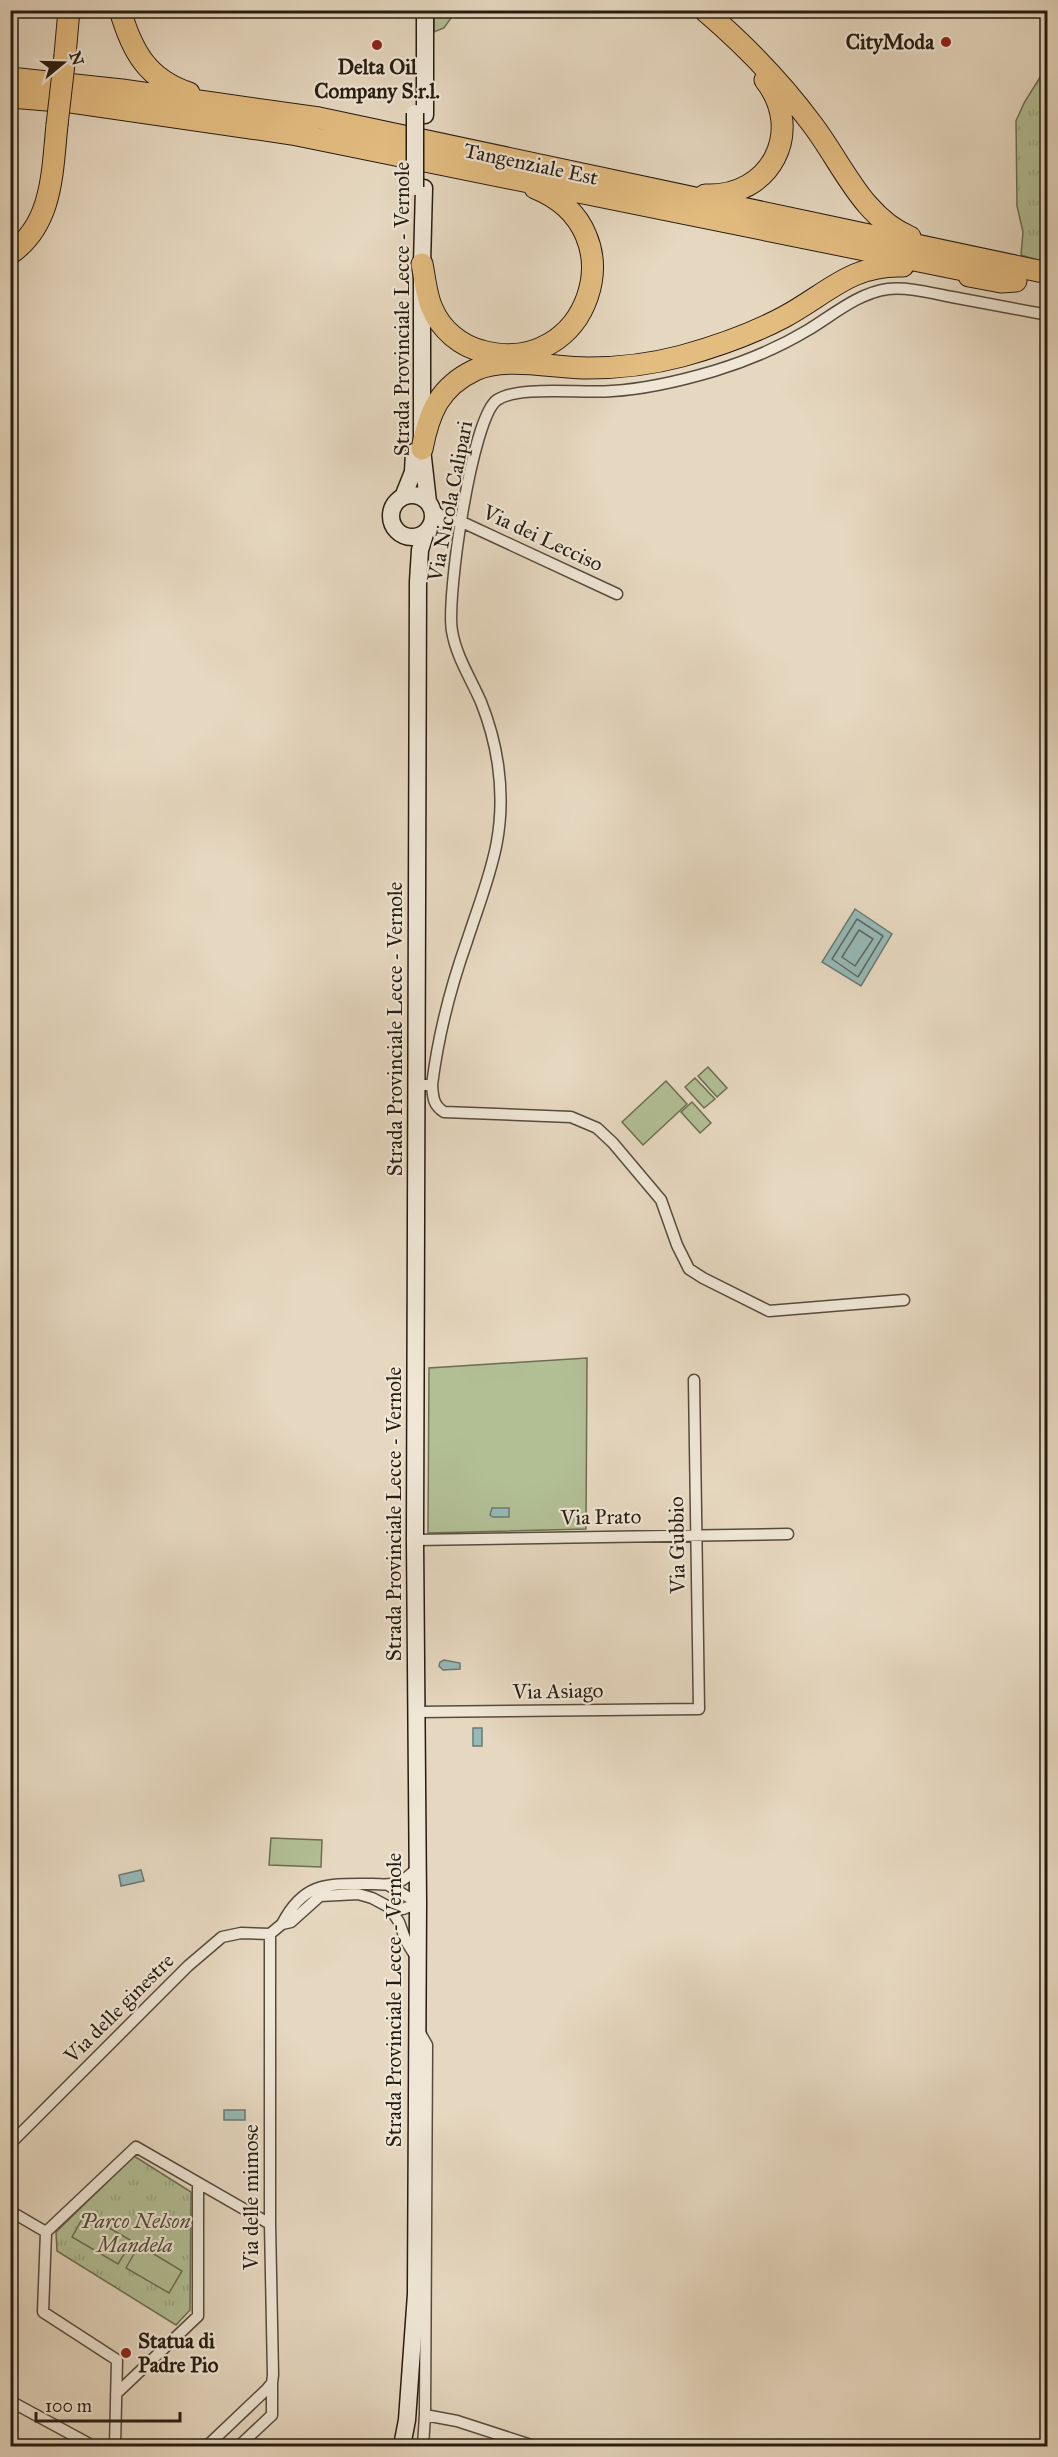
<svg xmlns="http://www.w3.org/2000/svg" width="1058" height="2457" viewBox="0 0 1058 2457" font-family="'IM FELL Great Primer',serif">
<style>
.grass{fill:url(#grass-tufts);stroke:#6c6e53;stroke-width:1.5}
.garden{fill:#b2bf95;stroke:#6c6e53;stroke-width:1.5}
.water{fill:#96b9b6;stroke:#6a7a74;stroke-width:1.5}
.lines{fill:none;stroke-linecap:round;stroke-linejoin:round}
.shore{stroke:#5e6a64;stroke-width:1.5}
.street-casing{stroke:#574b3d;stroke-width:13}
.secondary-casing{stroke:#271c11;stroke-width:19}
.highway-casing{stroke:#271c11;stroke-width:23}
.street{stroke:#efe6d6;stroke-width:10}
.secondary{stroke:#efe6d6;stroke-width:16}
.highway{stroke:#e3bc80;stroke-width:21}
.secondary-bridge-casing{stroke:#271c11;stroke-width:19;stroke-linecap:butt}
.highway-bridge-casing{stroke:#271c11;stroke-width:23;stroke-linecap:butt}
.secondary-bridge{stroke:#efe6d6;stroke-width:16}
.highway-bridge{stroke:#e3bc80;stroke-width:21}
.poi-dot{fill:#8f2418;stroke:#efe6d6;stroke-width:2}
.labels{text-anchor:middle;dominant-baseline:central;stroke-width:4.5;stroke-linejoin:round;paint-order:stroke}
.poi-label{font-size:21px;font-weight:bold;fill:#271c11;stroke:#efe6d6;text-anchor:end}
.street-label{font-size:21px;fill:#271c11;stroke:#efe6d6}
.park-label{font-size:21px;font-style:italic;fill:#514d39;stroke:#efe6d6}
</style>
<defs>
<pattern id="grass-tufts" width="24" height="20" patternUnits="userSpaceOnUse" patternTransform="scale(1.5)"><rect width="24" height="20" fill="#b2bf95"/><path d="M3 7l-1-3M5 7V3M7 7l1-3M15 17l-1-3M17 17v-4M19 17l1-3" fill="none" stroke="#99a47f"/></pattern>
</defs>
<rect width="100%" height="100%" fill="#e6d8c0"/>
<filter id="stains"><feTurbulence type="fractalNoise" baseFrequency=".00333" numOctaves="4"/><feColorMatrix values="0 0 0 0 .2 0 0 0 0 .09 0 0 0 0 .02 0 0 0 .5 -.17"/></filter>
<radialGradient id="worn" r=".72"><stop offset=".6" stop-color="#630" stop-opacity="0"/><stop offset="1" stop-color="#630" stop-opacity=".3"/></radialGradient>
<path class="grass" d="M 434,11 L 434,10 L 456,11 L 444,28 L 434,32 Z
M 1047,66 L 1047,263 L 1021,255 L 1023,232 L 1017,206 L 1016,121 L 1024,103 Z
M 134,2156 L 191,2192 L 190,2310 L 176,2325 L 57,2251 L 56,2232 Z"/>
<path class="garden" d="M 708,1067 L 727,1088 L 717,1097 L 698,1076 Z
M 695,1078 L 715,1099 L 704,1108 L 685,1087 Z
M 666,1081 L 687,1104 L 643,1145 L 622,1122 Z
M 692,1102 L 711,1123 L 700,1133 L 681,1112 Z
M 587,1358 L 586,1529 L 428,1533 L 429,1368 Z
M 271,1838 L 322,1840 L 321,1867 L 269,1865 Z
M 85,2214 L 132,2241 L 118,2264 L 72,2237 Z
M 139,2245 L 182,2271 L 169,2293 L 126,2268 Z"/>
<path class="water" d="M 855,909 L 892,934 L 861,986 L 822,962 Z
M 492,1508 L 509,1508 L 509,1517 L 493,1517 L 490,1515 Z
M 444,1660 L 460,1663 L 460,1669 L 443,1670 L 439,1666 L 440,1662 Z
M 473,1728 L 482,1728 L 482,1746 L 473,1746 Z
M 141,1870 L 144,1881 L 121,1886 L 119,1875 Z
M 224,2110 L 245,2110 L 245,2120 L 224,2120 Z"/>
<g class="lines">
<path class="shore" d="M 857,919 L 883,936 L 858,977 L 832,959 Z
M 859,930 L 873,939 L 855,966 L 842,957 Z"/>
<defs>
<path id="street" d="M 432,508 C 441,517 449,521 462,522 L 617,594
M 429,529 L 438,524 L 451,521
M 418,1085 L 432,1085 C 438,1037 451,986 467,941 C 488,877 508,835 498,765 C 495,744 489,722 481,702 C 471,679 456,656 452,631 C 446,598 472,417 497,400 C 519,385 584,394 612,391 C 647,389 680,381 714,371 C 747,361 778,348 808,330 C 833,315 858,293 888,289 C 909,287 931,293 952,297 C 984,303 1016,309 1048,315
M 432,1085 C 433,1097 433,1105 444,1112 L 571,1117 L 597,1128 L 613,1143 L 661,1200 L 677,1245 L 689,1269 L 703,1278 L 769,1311 L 904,1300
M 415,1540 L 788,1534
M 417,1712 L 699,1709 L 694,1380
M 388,1885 L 418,1903
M 389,1907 L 403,1909 L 418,1903
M 282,1924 C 304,1881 328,1884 372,1884 C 382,1884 389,1886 399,1882 C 406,1879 412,1873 417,1868
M 270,1934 L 282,1924 L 291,1922 L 320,1896 L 358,1894 L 372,1898 L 389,1907 L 399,1922 L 406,1941 L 416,1957
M 419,2031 L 427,2045 L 425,2415 L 457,2421 L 534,2446
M 10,2144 L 188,1966 L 222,1937 L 241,1933 L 270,1934
M 10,2211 L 46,2232
M 116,2394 L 198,2316 L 198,2183
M 10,2401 L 93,2446
M 115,2446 L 117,2360 L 43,2312 L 46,2232 L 136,2147 L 270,2224
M 207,2446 L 267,2389 L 272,2383 L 273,2375 L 270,2224 L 270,1934
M 239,2446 L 272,2415 L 272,2383
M 423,2446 L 425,2415"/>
<path id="secondary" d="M 425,10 L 425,115
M 424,188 L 422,264 L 422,449 L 428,502
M391 516a21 21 0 1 1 42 0a21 21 0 1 1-42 0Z
M 403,497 L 413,472 L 414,452
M 402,2446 L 407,2420 L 416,2294 L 418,1903 L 415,1540 L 418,582 L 420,550 L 425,534"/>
<path id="highway" d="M 120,10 C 132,51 147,79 189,93
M 704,10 C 745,45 780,81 812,124 C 842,163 862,217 910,237
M 65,55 L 69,10
M 10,78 L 122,90 L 319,118 L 1048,273
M 10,97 L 71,102 L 292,134 L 983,274
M 705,195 C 771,198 805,131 765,80
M 10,254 C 53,224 52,173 57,125
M 422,264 C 425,278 426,295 432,308 C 441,330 461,346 482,351 C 588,380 640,230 535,188
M 969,276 L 1001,282 L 1016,281
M 422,449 C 429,413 439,387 475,370 C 505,356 554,368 588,368 C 619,368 652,364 682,356 C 718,346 752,334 784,317 C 827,294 851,264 903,266"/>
</defs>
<use href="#street" class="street-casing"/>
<use href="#secondary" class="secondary-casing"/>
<use href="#highway" class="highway-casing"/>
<use href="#street" class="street"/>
<use href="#secondary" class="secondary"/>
<use href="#highway" class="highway"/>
<defs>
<path id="secondary-bridge" d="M 415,187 L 415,113"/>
<path id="highway-bridge" d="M 57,125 L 65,55"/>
</defs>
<use href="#secondary-bridge" class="secondary-bridge-casing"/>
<use href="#highway-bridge" class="highway-bridge-casing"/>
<use href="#secondary-bridge" class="secondary-bridge"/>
<use href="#highway-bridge" class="highway-bridge"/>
</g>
<g class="poi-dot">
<circle cx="946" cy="42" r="6"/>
<circle cx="377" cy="45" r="6"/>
<circle cx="126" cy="2353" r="6"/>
</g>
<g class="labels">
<g class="poi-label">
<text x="934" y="42">CityModa</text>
<text x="377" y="67" text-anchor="middle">Delta Oil<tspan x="377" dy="24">Company S.r.l.</tspan></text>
<text x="138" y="2341" text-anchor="start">Statua di<tspan x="138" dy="24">Padre Pio</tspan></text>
</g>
<g class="street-label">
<text transform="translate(531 164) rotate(12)">Tangenziale Est</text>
<text transform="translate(402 309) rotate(-90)">Strada Provinciale Lecce - Vernole</text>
<text transform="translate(450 501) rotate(-79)">Via Nicola Calipari</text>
<text transform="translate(543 538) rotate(25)">Via dei Lecciso</text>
<text transform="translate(395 1029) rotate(-90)">Strada Provinciale Lecce - Vernole</text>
<text transform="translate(394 1514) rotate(-90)">Strada Provinciale Lecce - Vernole</text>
<text transform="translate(601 1517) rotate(-1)">Via Prato</text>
<text transform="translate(677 1545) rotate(-91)">Via Gubbio</text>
<text transform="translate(558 1691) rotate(-1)">Via Asiago</text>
<text transform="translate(394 2000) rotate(-90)">Strada Provinciale Lecce - Vernole</text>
<text transform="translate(119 2008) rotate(-45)">Via delle ginestre</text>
<text transform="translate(251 2197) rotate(-90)">Via delle mimose</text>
</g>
<g class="park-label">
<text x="135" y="2221">Parco Nelson<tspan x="135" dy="24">Mandela</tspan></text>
</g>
</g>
<rect width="1058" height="2457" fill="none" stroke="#e6d8c0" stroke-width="36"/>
<rect x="12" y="12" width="1034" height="2433" fill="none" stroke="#271c11" stroke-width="3"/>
<rect x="18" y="18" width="1022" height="2421" fill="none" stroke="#271c11" stroke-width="1.5"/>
<g transform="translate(63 63) rotate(71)" stroke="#efe6d6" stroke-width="4.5" paint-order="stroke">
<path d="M0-4.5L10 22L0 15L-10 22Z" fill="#271c11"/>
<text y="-9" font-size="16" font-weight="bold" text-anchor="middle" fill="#271c11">N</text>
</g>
<path d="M36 2412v9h144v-9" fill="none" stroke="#271c11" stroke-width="3"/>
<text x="45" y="2412" font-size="18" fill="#271c11" stroke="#efe6d6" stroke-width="4.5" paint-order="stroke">100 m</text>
<rect width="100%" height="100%" filter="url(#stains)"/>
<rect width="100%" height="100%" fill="url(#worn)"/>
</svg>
